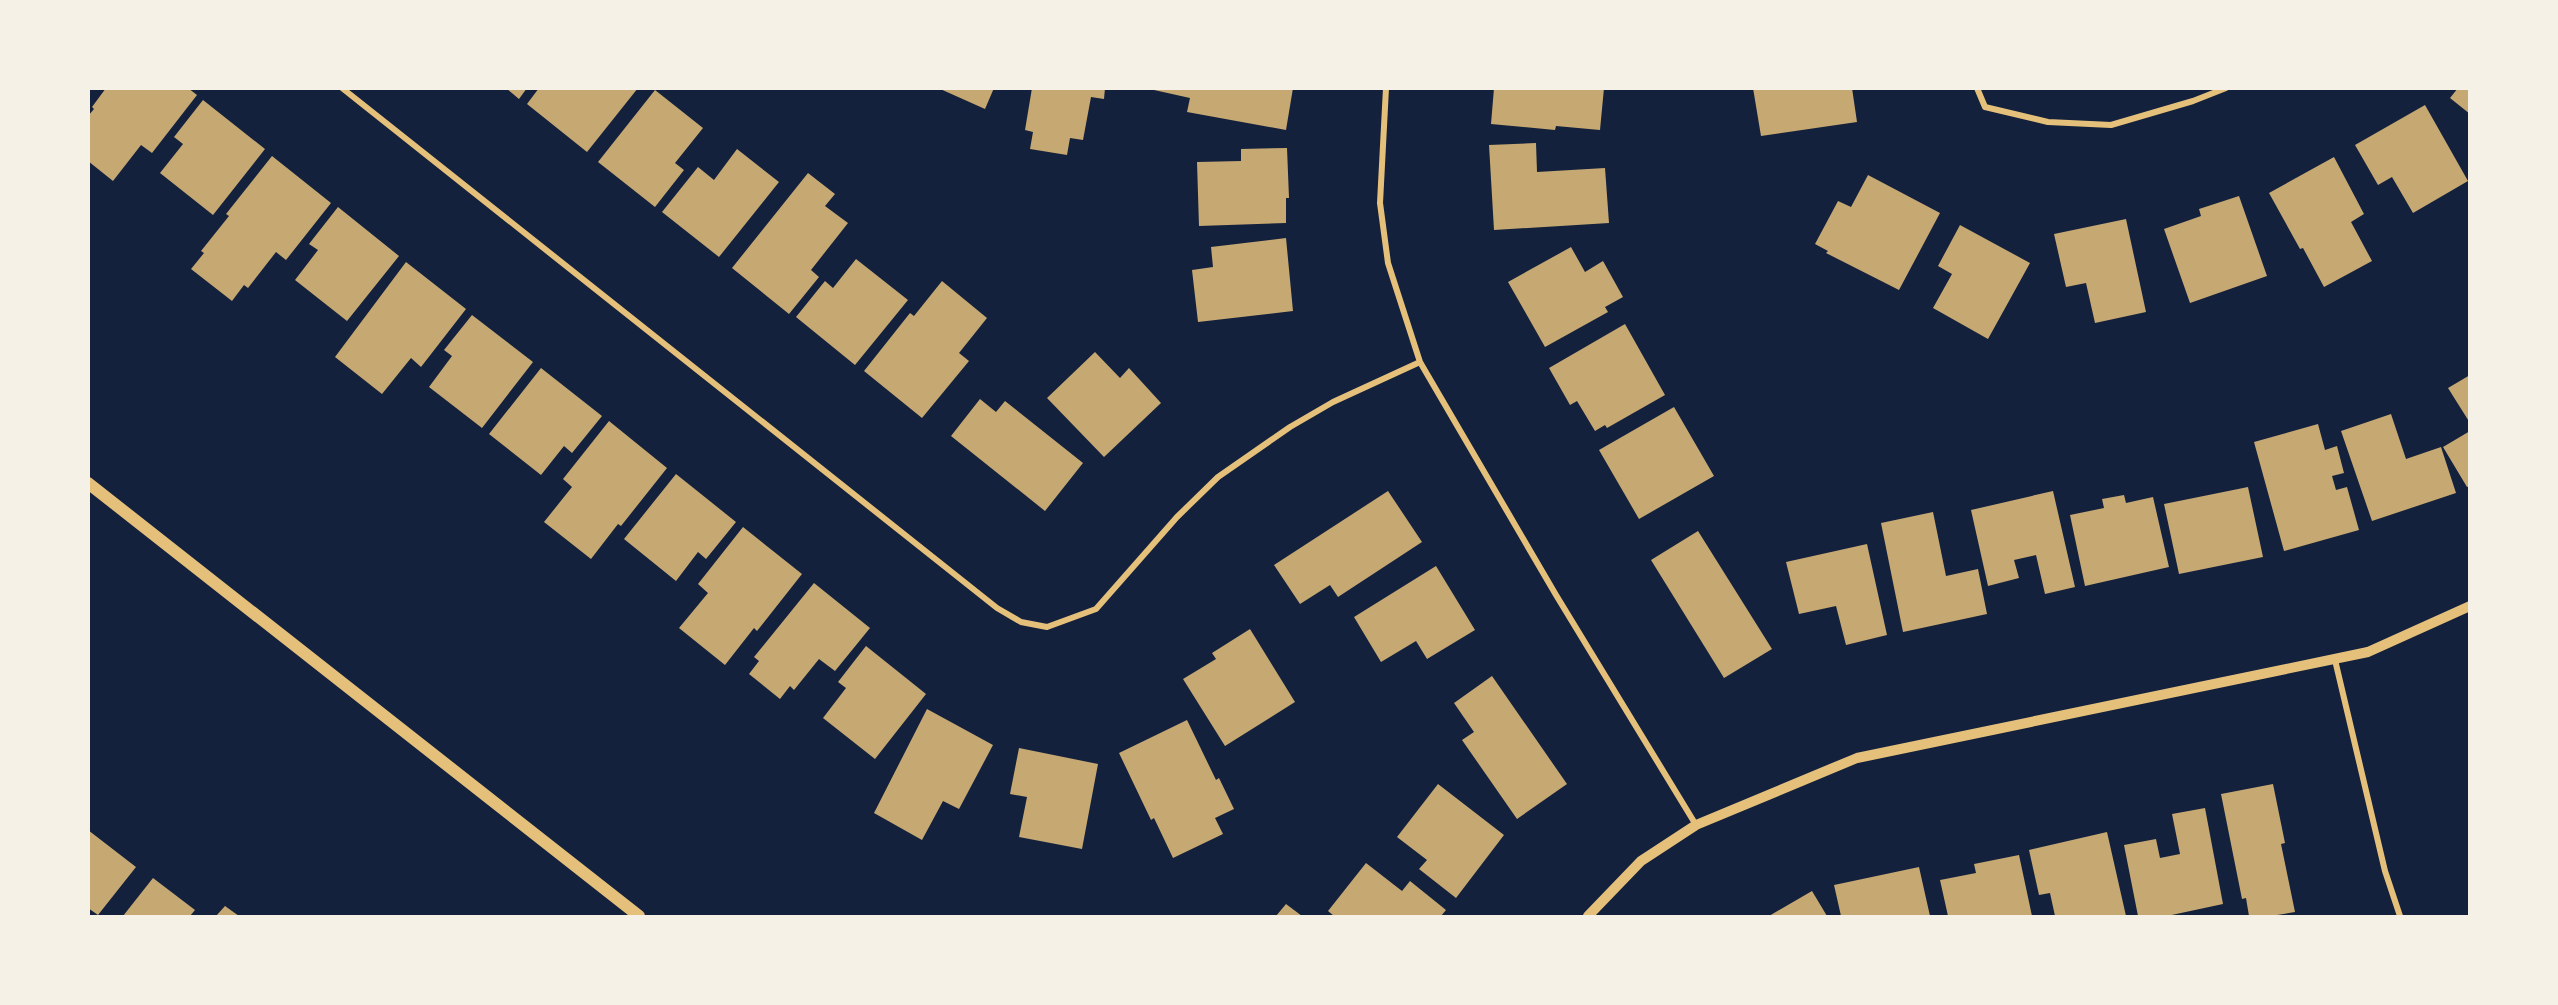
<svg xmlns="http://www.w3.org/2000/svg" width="2558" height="1005" viewBox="0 0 2558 1005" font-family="'Fira Sans Condensed',sans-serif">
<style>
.building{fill:#c6a872}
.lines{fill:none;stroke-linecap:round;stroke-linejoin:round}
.minor{stroke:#e5c07b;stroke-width:6}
.tertiary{stroke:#e5c07b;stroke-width:10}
.secondary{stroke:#e5c07b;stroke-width:12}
</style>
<rect width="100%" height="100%" fill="#14213d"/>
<path class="building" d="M 106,88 L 188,88 L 197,95 L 152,153 L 141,145 L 113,181 L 88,161 L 88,116 L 94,109 L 92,107 Z
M 506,88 L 527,88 L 519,99 Z
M 539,88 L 638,88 L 587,152 L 527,104 Z
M 938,88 L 994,88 L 985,109 Z
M 1032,88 L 1105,88 L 1104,99 L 1091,97 L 1083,140 L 1070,138 L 1067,155 L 1030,149 L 1033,132 L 1025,130 Z
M 1145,88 L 1293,88 L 1286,130 L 1187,112 L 1190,98 Z
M 1494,88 L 1604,88 L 1600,130 L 1556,126 L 1555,130 L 1491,124 Z
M 1753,88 L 1852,88 L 1857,122 L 1761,136 Z
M 2458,88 L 2470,88 L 2470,114 L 2450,98 Z
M 655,90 L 703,128 L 675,163 L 684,170 L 655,207 L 598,162 Z
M 203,100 L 265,149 L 213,215 L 160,173 L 183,144 L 174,137 Z
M 2425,105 L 2468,181 L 2413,213 L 2392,177 L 2378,185 L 2355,145 Z
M 1536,143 L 1537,172 L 1605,168 L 1609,223 L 1494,230 L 1489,145 Z
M 1287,148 L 1289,198 L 1286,198 L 1286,223 L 1199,226 L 1197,162 L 1241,161 L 1241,149 Z
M 737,149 L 779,182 L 719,257 L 662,212 L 698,167 L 714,180 Z
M 272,156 L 331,203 L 286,260 L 276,252 L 248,288 L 244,285 L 232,301 L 191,269 L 204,253 L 201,251 L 229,216 L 226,214 Z
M 2334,157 L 2364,214 L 2351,222 L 2372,261 L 2324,287 L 2303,248 L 2300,249 L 2269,193 Z
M 808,173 L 835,194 L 825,206 L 848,223 L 811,270 L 819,277 L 789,314 L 732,268 Z
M 1868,175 L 1940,213 L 1899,290 L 1826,253 L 1828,251 L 1815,244 L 1838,201 L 1851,207 Z
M 2239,196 L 2267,276 L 2190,303 L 2164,229 L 2201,216 L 2199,209 Z
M 338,207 L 399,256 L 347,321 L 295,280 L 318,250 L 309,244 Z
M 2126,219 L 2146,312 L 2095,323 L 2086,283 L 2066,287 L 2054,234 Z
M 1960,225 L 2030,263 L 1988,339 L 1933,308 L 1952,274 L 1938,266 Z
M 1286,238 L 1293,311 L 1198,322 L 1192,270 L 1213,267 L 1211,247 Z
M 1571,247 L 1585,272 L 1603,261 L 1623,297 L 1605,307 L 1608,312 L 1545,347 L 1508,282 Z
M 856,259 L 908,300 L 855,365 L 796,317 L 825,281 L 833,288 Z
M 406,262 L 466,309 L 421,367 L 411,358 L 382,394 L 335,357 Z
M 942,281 L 987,318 L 959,353 L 969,361 L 922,418 L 864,371 L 910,313 L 914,316 Z
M 472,315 L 533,362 L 482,428 L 429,387 L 452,356 L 444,350 Z
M 1625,324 L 1665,395 L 1607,428 L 1605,425 L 1595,431 L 1577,401 L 1570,405 L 1549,368 Z
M 1095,352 L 1120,378 L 1129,368 L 1161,403 L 1104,457 L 1047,398 Z
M 541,368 L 602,416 L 572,453 L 564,446 L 541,475 L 489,434 Z
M 2470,375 L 2470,423 L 2448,388 Z
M 980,399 L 996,412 L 1005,401 L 1083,463 L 1045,511 L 951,436 Z
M 1674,407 L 1714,476 L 1639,519 L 1599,450 Z
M 2391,414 L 2406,459 L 2441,447 L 2456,493 L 2372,521 L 2341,431 Z
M 609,421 L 667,468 L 621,526 L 618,524 L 591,559 L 544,522 L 572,487 L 563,479 Z
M 2318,424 L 2325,450 L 2337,446 L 2344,473 L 2332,476 L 2336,490 L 2347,487 L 2359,530 L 2284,551 L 2254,442 Z
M 2470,431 L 2470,486 L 2467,487 L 2443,447 Z
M 676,474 L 736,522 L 706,559 L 698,552 L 676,581 L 624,539 Z
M 2248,487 L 2263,557 L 2179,574 L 2164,504 Z
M 1388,491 L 1422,542 L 1338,597 L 1330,585 L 1300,604 L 1274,565 Z
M 2053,491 L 2075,587 L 2045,594 L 2036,555 L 2014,560 L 2019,578 L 1988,586 L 1971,510 Z
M 2124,495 L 2126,503 L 2153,497 L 2169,567 L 2085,586 L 2070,515 L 2104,508 L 2102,499 Z
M 1933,512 L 1946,576 L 1978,569 L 1987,614 L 1903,632 L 1881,523 Z
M 743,527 L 802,574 L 757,631 L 754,628 L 725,665 L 679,628 L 708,593 L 698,584 Z
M 1698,531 L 1772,649 L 1724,678 L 1651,560 Z
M 1867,544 L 1887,635 L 1846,645 L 1836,606 L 1799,614 L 1786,562 Z
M 1436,566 L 1475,630 L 1427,659 L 1416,641 L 1381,662 L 1354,617 Z
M 814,583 L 870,628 L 835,671 L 819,659 L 794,690 L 790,686 L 780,699 L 749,674 L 759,661 L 754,657 Z
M 1250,629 L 1295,702 L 1225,746 L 1183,679 L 1216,659 L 1212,653 Z
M 866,646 L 926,694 L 875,759 L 823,718 L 846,688 L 838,682 Z
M 1492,676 L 1567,784 L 1517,819 L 1462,740 L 1474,732 L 1454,703 Z
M 927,709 L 993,745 L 959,809 L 943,801 L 922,840 L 874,813 Z
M 1187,720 L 1216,780 L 1219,778 L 1234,809 L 1215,818 L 1223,834 L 1173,858 L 1154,818 L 1151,820 L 1119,753 Z
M 1019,748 L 1098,764 L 1082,849 L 1019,837 L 1027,797 L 1010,794 Z
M 1438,784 L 1504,835 L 1456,898 L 1419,869 L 1427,860 L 1397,837 Z
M 2273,784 L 2285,843 L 2281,844 L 2295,912 L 2271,916 L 2249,916 L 2246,898 L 2242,899 L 2221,794 Z
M 2205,808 L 2223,904 L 2167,916 L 2138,916 L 2124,845 L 2156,839 L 2160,858 L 2180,854 L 2172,814 Z
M 88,830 L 136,867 L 98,915 L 88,908 Z
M 2107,832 L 2126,916 L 2055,916 L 2050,893 L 2039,895 L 2029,850 Z
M 2019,855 L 2032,916 L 1948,916 L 1940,880 L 1976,873 L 1974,864 Z
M 1366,863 L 1402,891 L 1410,881 L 1446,910 L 1441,916 L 1334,916 L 1328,911 Z
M 1919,867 L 1930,916 L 1841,916 L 1834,885 Z
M 153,878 L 195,910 L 190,916 L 123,916 Z
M 1812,891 L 1827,916 L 1769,916 Z
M 1286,904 L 1302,916 L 1276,916 Z
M 225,906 L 239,916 L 216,916 Z"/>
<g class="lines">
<path class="minor" d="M 342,88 L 997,608 L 1021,622 L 1047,627 L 1096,609 L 1177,517 L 1218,477 L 1290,427 L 1333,402 L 1420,362
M 1386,88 L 1380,203 L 1388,263 L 1420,362 L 1556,595 L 1696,825
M 1977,88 L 1985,107 L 2048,122 L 2111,125 L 2193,101 L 2226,88
M 2335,660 L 2385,871 L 2400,916"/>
<path class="tertiary" d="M 1588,916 L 1641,861 L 1696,825 L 1857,758 L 2368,652 L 2470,606"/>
<path class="secondary" d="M 88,483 L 639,916"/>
</g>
<rect width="2558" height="1005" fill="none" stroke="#f6f1e7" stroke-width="180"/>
</svg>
